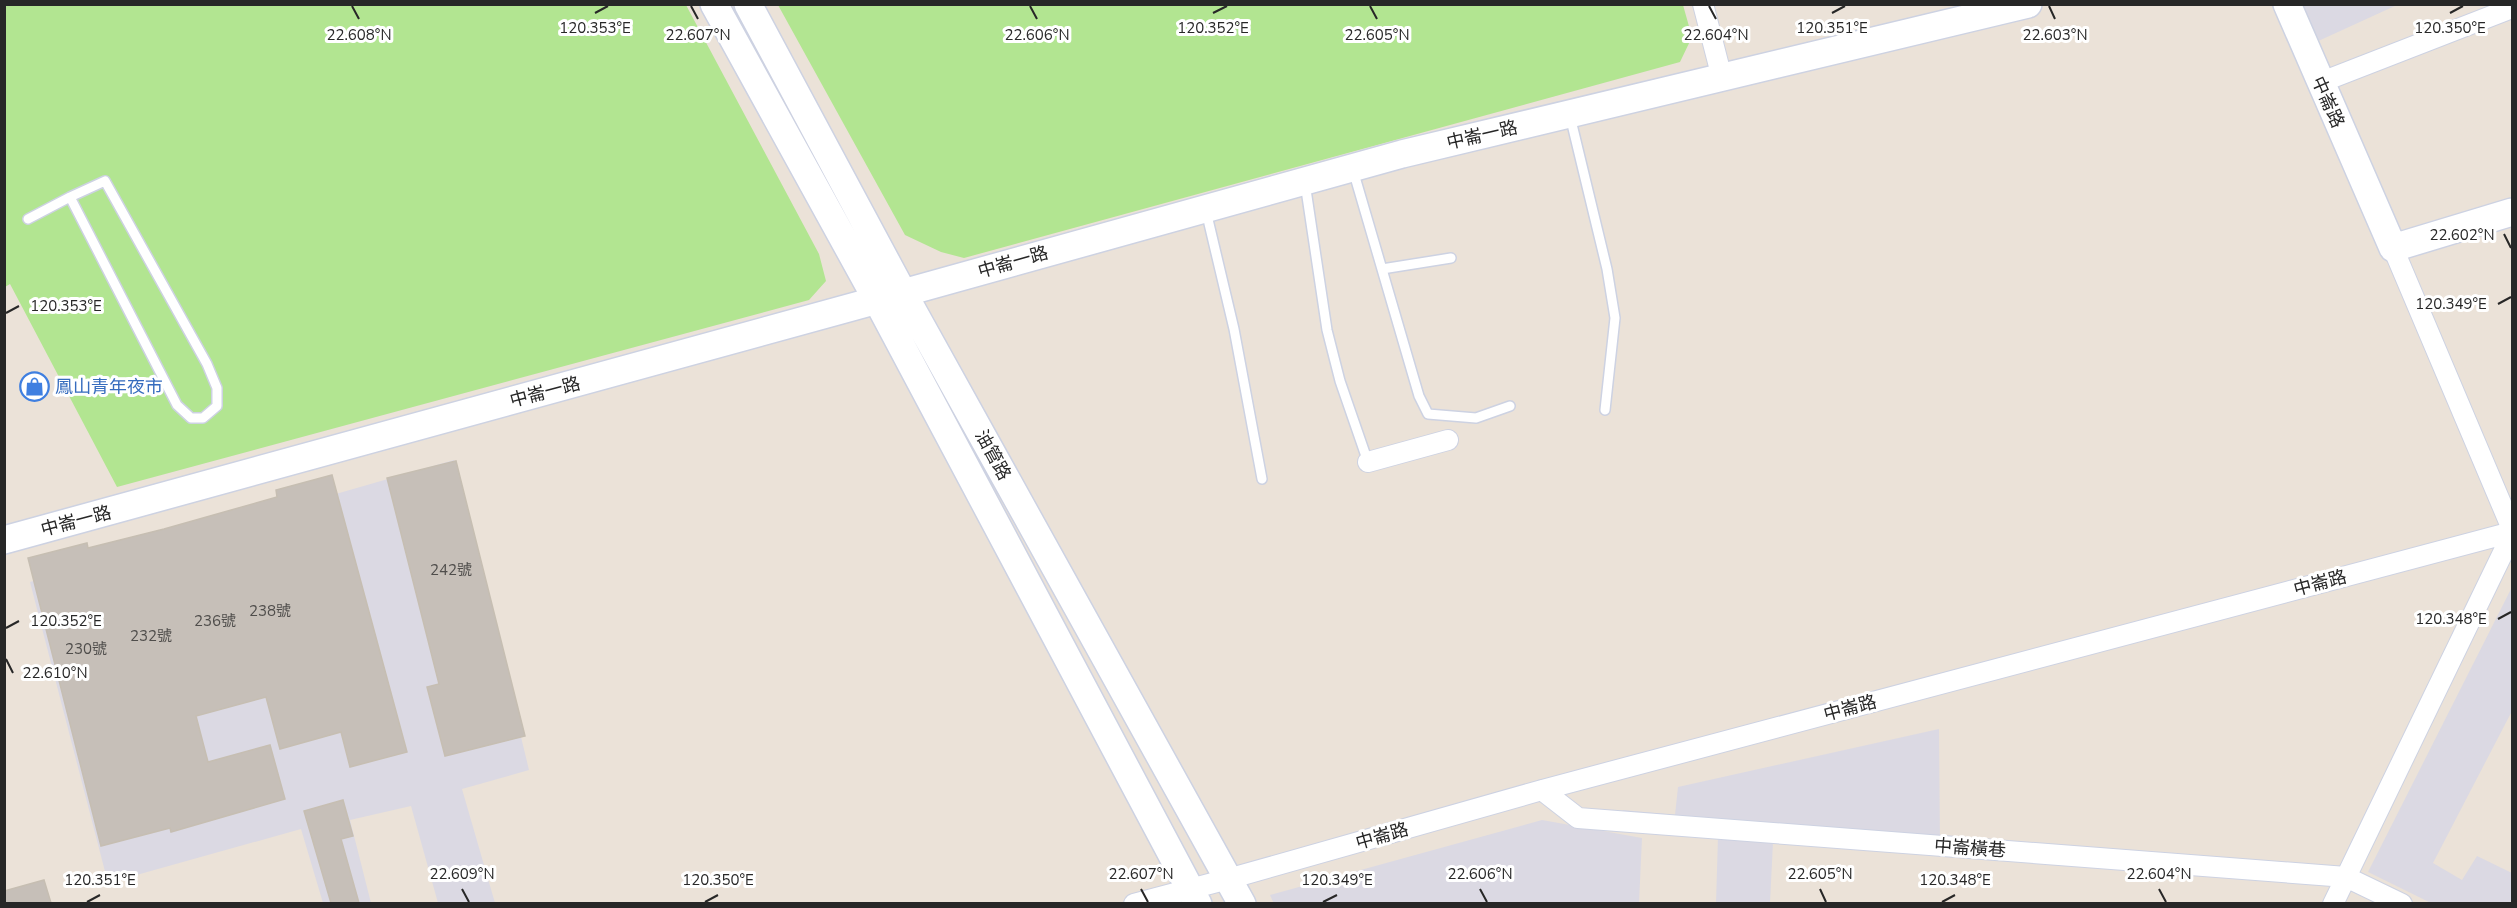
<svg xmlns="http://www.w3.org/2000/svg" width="2517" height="908" viewBox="0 0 2517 908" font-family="'Nunito Sans','Noto Sans TC',sans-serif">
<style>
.industrial{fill:#dbd9e3}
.green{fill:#b2e591}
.building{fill:#c6bfb8;stroke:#c6beb2;stroke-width:1.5}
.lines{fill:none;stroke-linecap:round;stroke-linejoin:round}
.lane-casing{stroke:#cdd2e2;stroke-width:12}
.street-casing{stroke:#cdd2e2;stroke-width:22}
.secondary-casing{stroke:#cdd2e2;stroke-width:30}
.lane{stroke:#fff;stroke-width:9}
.street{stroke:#fff;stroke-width:20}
.secondary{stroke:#fff;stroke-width:27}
.ticks{fill:none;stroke:#272727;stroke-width:2}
.labels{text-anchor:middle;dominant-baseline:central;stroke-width:6;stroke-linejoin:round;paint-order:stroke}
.number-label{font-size:15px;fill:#4f4d4b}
.street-label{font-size:18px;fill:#272727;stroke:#fff}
.shop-label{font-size:18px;fill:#366cbe;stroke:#fff;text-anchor:start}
.ticks-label{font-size:15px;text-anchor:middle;fill:#272727;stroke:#fff;stroke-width:6;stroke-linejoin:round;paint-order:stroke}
</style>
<rect width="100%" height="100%" fill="#ebe2d8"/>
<path class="industrial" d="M 2299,5 L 2397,5 L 2314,43 Z
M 454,460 L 529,770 L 462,789 L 495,903 L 438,903 L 411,806 L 350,820 L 371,903 L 323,903 L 301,829 L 108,883 L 30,582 Z
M 2512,587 L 2512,711 L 2433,863 L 2462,880 L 2477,856 L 2512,873 L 2512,897 L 2510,903 L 2431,903 L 2368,872 Z
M 1939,729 L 1940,847 L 1773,842 L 1770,903 L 1716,903 L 1718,837 L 1621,829 L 1623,810 L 1675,815 L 1678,787 Z
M 1542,820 L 1642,838 L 1639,903 L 1274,904 L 1270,895 Z"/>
<path class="green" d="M 5,4 L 686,5 L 819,254 L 826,281 L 809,300 L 117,487 L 10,284 L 5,287 Z
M 1683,5 L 1692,37 L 1680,62 L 964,258 L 941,252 L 905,235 L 778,5 Z"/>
<path class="building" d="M 456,461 L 525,736 L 445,756 L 427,687 L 439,684 L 387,478 Z
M 332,475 L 407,752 L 350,767 L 341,732 L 280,749 L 266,697 L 196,716 L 208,762 L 270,745 L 285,799 L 171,832 L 170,828 L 101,846 L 28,558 L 87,543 L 88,548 L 164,529 L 277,497 L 276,490 Z
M 343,800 L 353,836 L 341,839 L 359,903 L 331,903 L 304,811 Z
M 44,880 L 51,903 L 4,903 L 4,891 Z"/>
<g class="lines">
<defs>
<path id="lane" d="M 1570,116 L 1607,269 L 1615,318 L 1605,410
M 1353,170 L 1419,396 L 1428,414 L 1476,418 L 1510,406
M 1305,183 L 1327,330 L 1340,381 L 1368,462
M 1206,211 L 1234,329 L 1262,479
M 28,219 L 70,197 L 177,405 L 191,418 L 203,418 L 217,406 L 217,388 L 207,364 L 105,181 L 70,197
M 1382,269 L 1451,258"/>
<path id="street" d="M 1703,4 L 1722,78
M 2319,83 L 2512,8
M 2393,248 L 2512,529
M 1368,462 L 1448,440
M 1542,790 L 1578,818 L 2346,877 L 2402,904
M 1134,904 L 1228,879 L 1542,790 L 2512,532
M 2333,904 L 2512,534"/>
<path id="secondary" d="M 714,4 L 877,300 L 1198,904
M 748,4 L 903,293 L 1242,904
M 2287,4 L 2393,248 L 2512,212
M 4,540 L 903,293 L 1402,154 L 2028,4"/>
</defs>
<use href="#lane" class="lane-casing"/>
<use href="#street" class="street-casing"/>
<use href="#secondary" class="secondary-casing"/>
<use href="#lane" class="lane"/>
<use href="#street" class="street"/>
<use href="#secondary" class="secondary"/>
</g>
<path class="ticks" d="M 352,6 L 359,19M 691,6 L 698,19M 1030,6 L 1037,19M 1370,6 L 1377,19M 1709,6 L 1716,19M 2049,6 L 2055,19M 595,13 L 608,6M 1213,13 L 1227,6M 1832,13 L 1845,6M 2450,13 L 2463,6M 2504,234 L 2511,248M 2498,304 L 2511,297M 6,313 L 19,306M 2498,619 L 2511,612M 6,628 L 19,621M 6,659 L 13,673M 462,889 L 469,902M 1141,889 L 1148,902M 1480,889 L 1487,902M 1820,889 L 1826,902M 2159,889 L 2166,902M 87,902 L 100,895M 705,902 L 718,895M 1323,902 L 1337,895M 1942,902 L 1955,895"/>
<defs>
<symbol id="shop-ring" viewBox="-11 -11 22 22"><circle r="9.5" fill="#fff" stroke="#3f7fe0" stroke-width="1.5"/><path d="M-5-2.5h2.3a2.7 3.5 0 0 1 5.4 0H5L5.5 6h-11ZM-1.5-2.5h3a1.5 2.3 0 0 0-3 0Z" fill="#3f7fe0"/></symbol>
</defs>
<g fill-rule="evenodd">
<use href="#shop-ring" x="18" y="370" width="33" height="33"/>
</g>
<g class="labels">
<g class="number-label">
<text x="451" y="570">242號</text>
<text x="270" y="611">238號</text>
<text x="215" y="621">236號</text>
<text x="151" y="636">232號</text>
<text x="86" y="649">230號</text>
</g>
<g class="street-label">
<text transform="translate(2328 102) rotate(66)">中崙路</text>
<text transform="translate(1482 135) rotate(-13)">中崙一路</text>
<text transform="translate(1013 262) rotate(-16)">中崙一路</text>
<text transform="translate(545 392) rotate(-15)">中崙一路</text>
<text transform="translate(993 455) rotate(61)">油管路</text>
<text transform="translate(76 521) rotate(-15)">中崙一路</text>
<text transform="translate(2320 583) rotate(-15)">中崙路</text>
<text transform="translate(1850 708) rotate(-15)">中崙路</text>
<text transform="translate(1382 836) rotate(-16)">中崙路</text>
<text transform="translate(1970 848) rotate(4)">中崙橫巷</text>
</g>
<g class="shop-label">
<text x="55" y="387">鳳山青年夜市</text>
</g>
</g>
<g class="ticks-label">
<text x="595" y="33">120.353°E</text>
<text x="1213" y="33">120.352°E</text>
<text x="1832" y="33">120.351°E</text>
<text x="2450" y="33">120.350°E</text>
<text x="359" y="40">22.608°N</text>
<text x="698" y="40">22.607°N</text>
<text x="1037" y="40">22.606°N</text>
<text x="1377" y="40">22.605°N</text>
<text x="1716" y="40">22.604°N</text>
<text x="2055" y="40">22.603°N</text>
<text x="2462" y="240">22.602°N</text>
<text x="2451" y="309">120.349°E</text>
<text x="66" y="311">120.353°E</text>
<text x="2451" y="624">120.348°E</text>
<text x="66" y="626">120.352°E</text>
<text x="55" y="678">22.610°N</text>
<text x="462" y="879">22.609°N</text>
<text x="1141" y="879">22.607°N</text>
<text x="1480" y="879">22.606°N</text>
<text x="1820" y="879">22.605°N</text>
<text x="2159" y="879">22.604°N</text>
<text x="100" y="885">120.351°E</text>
<text x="718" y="885">120.350°E</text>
<text x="1337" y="885">120.349°E</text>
<text x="1955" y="885">120.348°E</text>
</g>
<rect width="2517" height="908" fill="none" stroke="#272727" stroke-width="12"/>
</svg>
